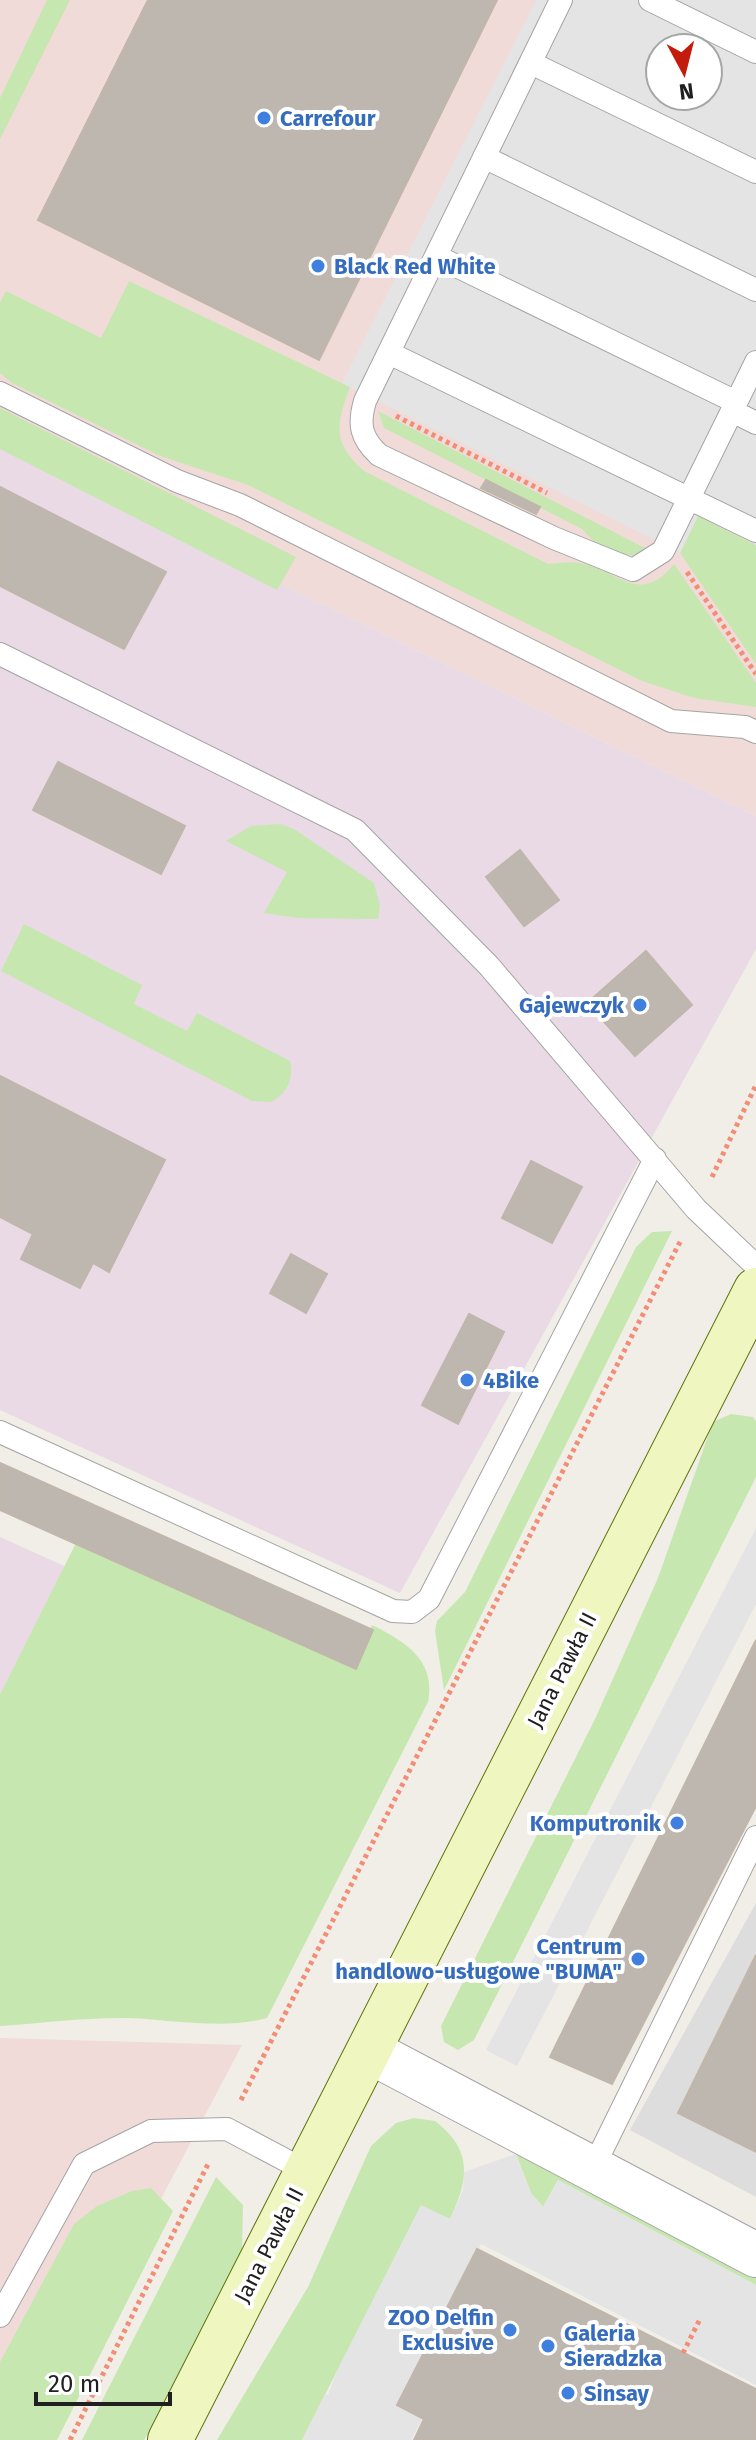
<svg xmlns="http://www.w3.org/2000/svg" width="756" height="2440" viewBox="0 0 756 2440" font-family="'Fira Sans',sans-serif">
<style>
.residential{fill:#dedddd}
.commercial{fill:#f0dbd8;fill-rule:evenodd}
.industrial{fill:#e9dae5}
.grass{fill:#c7e7b1}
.parking{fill:#e4e4e4;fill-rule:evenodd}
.building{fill:#bdb7b0;stroke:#c1b6aa;stroke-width:2}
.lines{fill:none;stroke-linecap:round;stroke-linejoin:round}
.lane-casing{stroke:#a4a4a4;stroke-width:24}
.street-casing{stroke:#a4a4a4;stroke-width:46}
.secondary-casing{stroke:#5f730c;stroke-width:46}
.path{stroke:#f28e77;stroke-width:5;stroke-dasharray:4 4;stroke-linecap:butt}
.lane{stroke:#fff;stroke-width:22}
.street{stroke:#fff;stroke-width:44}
.secondary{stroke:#eff6bf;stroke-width:44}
.shop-dot{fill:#3f7fe0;stroke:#fff;stroke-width:3}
.labels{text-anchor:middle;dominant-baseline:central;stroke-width:8;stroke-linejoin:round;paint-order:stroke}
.shop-label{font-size:22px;font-weight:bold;fill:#366cbe;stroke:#fff;text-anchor:start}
.street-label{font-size:22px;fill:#202020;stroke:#fff}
</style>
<rect width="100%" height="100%" fill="#f0eee7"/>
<path class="residential" d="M 756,1903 L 756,2197 L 630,2130 Z"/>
<path class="commercial" d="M 0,0 L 756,0 L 756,816 L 0,447 ZM 660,48 L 708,48 L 708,96 L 660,96 Z
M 0,2038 L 242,2045 L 34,2440 L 0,2440 Z"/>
<path class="industrial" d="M 0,447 L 756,816 L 756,949 L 400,1593 L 0,1410 Z
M 0,1537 L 73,1570 L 0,1716 Z"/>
<path class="grass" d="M 47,0 L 70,0 L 0,139 L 0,98 Z
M 129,281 L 350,387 C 336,424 332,443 364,471 L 548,564 C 558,563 570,561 580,563 C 619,570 639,607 674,564 L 756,683 L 756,707 L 694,698 L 642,681 L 248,485 L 160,456 L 12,383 L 0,373 L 0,303 L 6,291 L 101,338 Z
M 0,408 L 296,557 L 277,590 L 0,449 Z
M 378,411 L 645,548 L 641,554 C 618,559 596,546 582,529 L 384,428 Z
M 698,516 L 756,545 L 756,664 L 680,553 Z
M 280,824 L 294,829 L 374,883 L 380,906 L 378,919 L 298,918 L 264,913 L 287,872 L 226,841 L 251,826 Z
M 24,924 L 142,985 L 134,1004 L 187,1031 L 197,1013 L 290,1061 C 294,1080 287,1093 271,1102 L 252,1101 L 1,971 Z
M 672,1231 L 444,1690 L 435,1631 L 437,1621 L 465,1592 L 636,1247 L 652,1232 Z
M 731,1414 L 753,1417 L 756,1421 L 756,1477 L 474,2040 L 458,2050 L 444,2042 L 441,2026 L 595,1719 L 658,1578 L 713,1422 Z
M 77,1541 L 356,1662 L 372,1625 C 406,1642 436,1660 428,1702 L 267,2018 C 224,2030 174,2020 130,2018 C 87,2017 43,2023 0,2026 L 0,1695 Z
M 414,2118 L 435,2121 C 473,2150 469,2179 450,2219 L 421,2206 L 302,2440 L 217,2440 L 308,2287 L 371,2146 L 396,2123 Z
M 516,2154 L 587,2183 L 756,2272 L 756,2285 L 558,2180 L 543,2207 L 531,2193 Z
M 216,2177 L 243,2205 L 242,2251 L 150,2430 L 144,2440 L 82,2440 Z
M 151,2188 L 173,2211 L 57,2440 L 0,2440 L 0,2362 L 74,2224 L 97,2206 L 132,2191 Z"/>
<path class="parking" d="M 536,0 L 756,0 L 756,545 L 698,516 L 680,553 L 342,383 ZM 660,48 L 708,48 L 708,96 L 660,96 Z
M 756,1528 L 756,1604 L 517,2066 L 486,2050 Z
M 516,2154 L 531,2193 L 543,2207 L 558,2180 L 756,2285 L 756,2385 L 481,2244 L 402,2400 L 423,2417 L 411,2440 L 302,2440 L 325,2394 L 328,2395 L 336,2373 L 421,2205 L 450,2219 L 463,2190 L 464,2172 Z"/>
<path class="building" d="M 148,0 L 497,0 L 319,360 L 38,220 Z
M 486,480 L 540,507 L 536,514 L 481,488 Z
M 0,487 L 166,572 L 124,649 L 0,586 Z
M 58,762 L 185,826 L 161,874 L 33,810 Z
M 520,850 L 559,900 L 524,926 L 486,877 Z
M 646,951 L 692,1005 L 635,1056 L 587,1003 Z
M 0,1076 L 165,1160 L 109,1272 L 93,1263 L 80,1288 L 21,1259 L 33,1234 L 0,1217 Z
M 531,1161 L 582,1187 L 552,1243 L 502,1218 Z
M 291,1254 L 327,1274 L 306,1313 L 270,1293 Z
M 469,1314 L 504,1332 L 458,1424 L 422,1405 Z
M 0,1463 L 373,1630 L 356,1669 L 0,1510 Z
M 756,1640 L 756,1806 L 612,2084 L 550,2057 Z
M 756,1955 L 756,2152 L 678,2113 Z
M 477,2249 L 756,2389 L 756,2440 L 414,2440 L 424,2419 L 397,2405 Z"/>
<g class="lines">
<defs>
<path id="lane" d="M 561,0 L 365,401 C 358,425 361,438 379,455 L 554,538 L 633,570 L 663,551 L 756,362
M 650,0 L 756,52
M 531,63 L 756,172
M 484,157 L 756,290
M 436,256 L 736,402
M 389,353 L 756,531
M 0,393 L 177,481 L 240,505 L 671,721 L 745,727 L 756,732
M 732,411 L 756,423
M 0,654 L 355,830 L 489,966 L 696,1209 L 756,1266
M 0,1432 L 393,1611 L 412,1612 L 429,1599 L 655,1159
M 592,2170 L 756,1837
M 0,2316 L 84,2164 L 151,2131 L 227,2129 L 306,2171"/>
<path id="street" d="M 369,2051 L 756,2255"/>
<path id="secondary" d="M 170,2440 L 756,1290"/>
</defs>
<use href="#lane" class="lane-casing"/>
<use href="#street" class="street-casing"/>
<use href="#secondary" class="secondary-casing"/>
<path class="path" d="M 396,416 L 547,493
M 687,572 L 756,674
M 712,1177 L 756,1085
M 241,2100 L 681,1240
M 683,2353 L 700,2319
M 70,2440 L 209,2162"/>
<use href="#lane" class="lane"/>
<use href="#street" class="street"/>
<use href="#secondary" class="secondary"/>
</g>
<g class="shop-dot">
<circle cx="264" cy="118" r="8"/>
<circle cx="318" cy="266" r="8"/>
<circle cx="640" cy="1005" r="8"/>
<circle cx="467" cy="1380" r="8"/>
<circle cx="677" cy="1823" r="8"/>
<circle cx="638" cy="1959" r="8"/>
<circle cx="510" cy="2330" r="8"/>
<circle cx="548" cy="2346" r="8"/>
<circle cx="568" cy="2393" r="8"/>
</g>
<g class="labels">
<g class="shop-label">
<text x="280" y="118">Carrefour</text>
<text x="334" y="266">Black Red White</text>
<text x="624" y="1005" text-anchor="end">Gajewczyk</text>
<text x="483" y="1380">4Bike</text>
<text x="661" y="1823" text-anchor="end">Komputronik</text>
<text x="622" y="1946" text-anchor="end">Centrum<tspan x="622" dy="25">handlowo-usługowe "BUMA"</tspan></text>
<text x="494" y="2317" text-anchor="end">ZOO Delfin<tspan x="494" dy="25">Exclusive</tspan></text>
<text x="564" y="2333">Galeria<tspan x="564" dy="25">Sieradzka</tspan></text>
<text x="584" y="2393">Sinsay</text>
</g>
<g class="street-label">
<text transform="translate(562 1670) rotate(-63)">Jana Pawła II</text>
<text transform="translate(269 2245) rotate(-63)">Jana Pawła II</text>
</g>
</g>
<g transform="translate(684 72) rotate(173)"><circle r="38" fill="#ffffff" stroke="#a6a6a6" stroke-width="2"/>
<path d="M0-6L14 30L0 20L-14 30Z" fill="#c41c0c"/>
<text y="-12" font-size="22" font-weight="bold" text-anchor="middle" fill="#202020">N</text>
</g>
<path d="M36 2392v12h134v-12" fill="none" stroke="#202020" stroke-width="4"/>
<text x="48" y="2392" font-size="24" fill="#202020" stroke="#ffffff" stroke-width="6" paint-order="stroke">20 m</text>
</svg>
